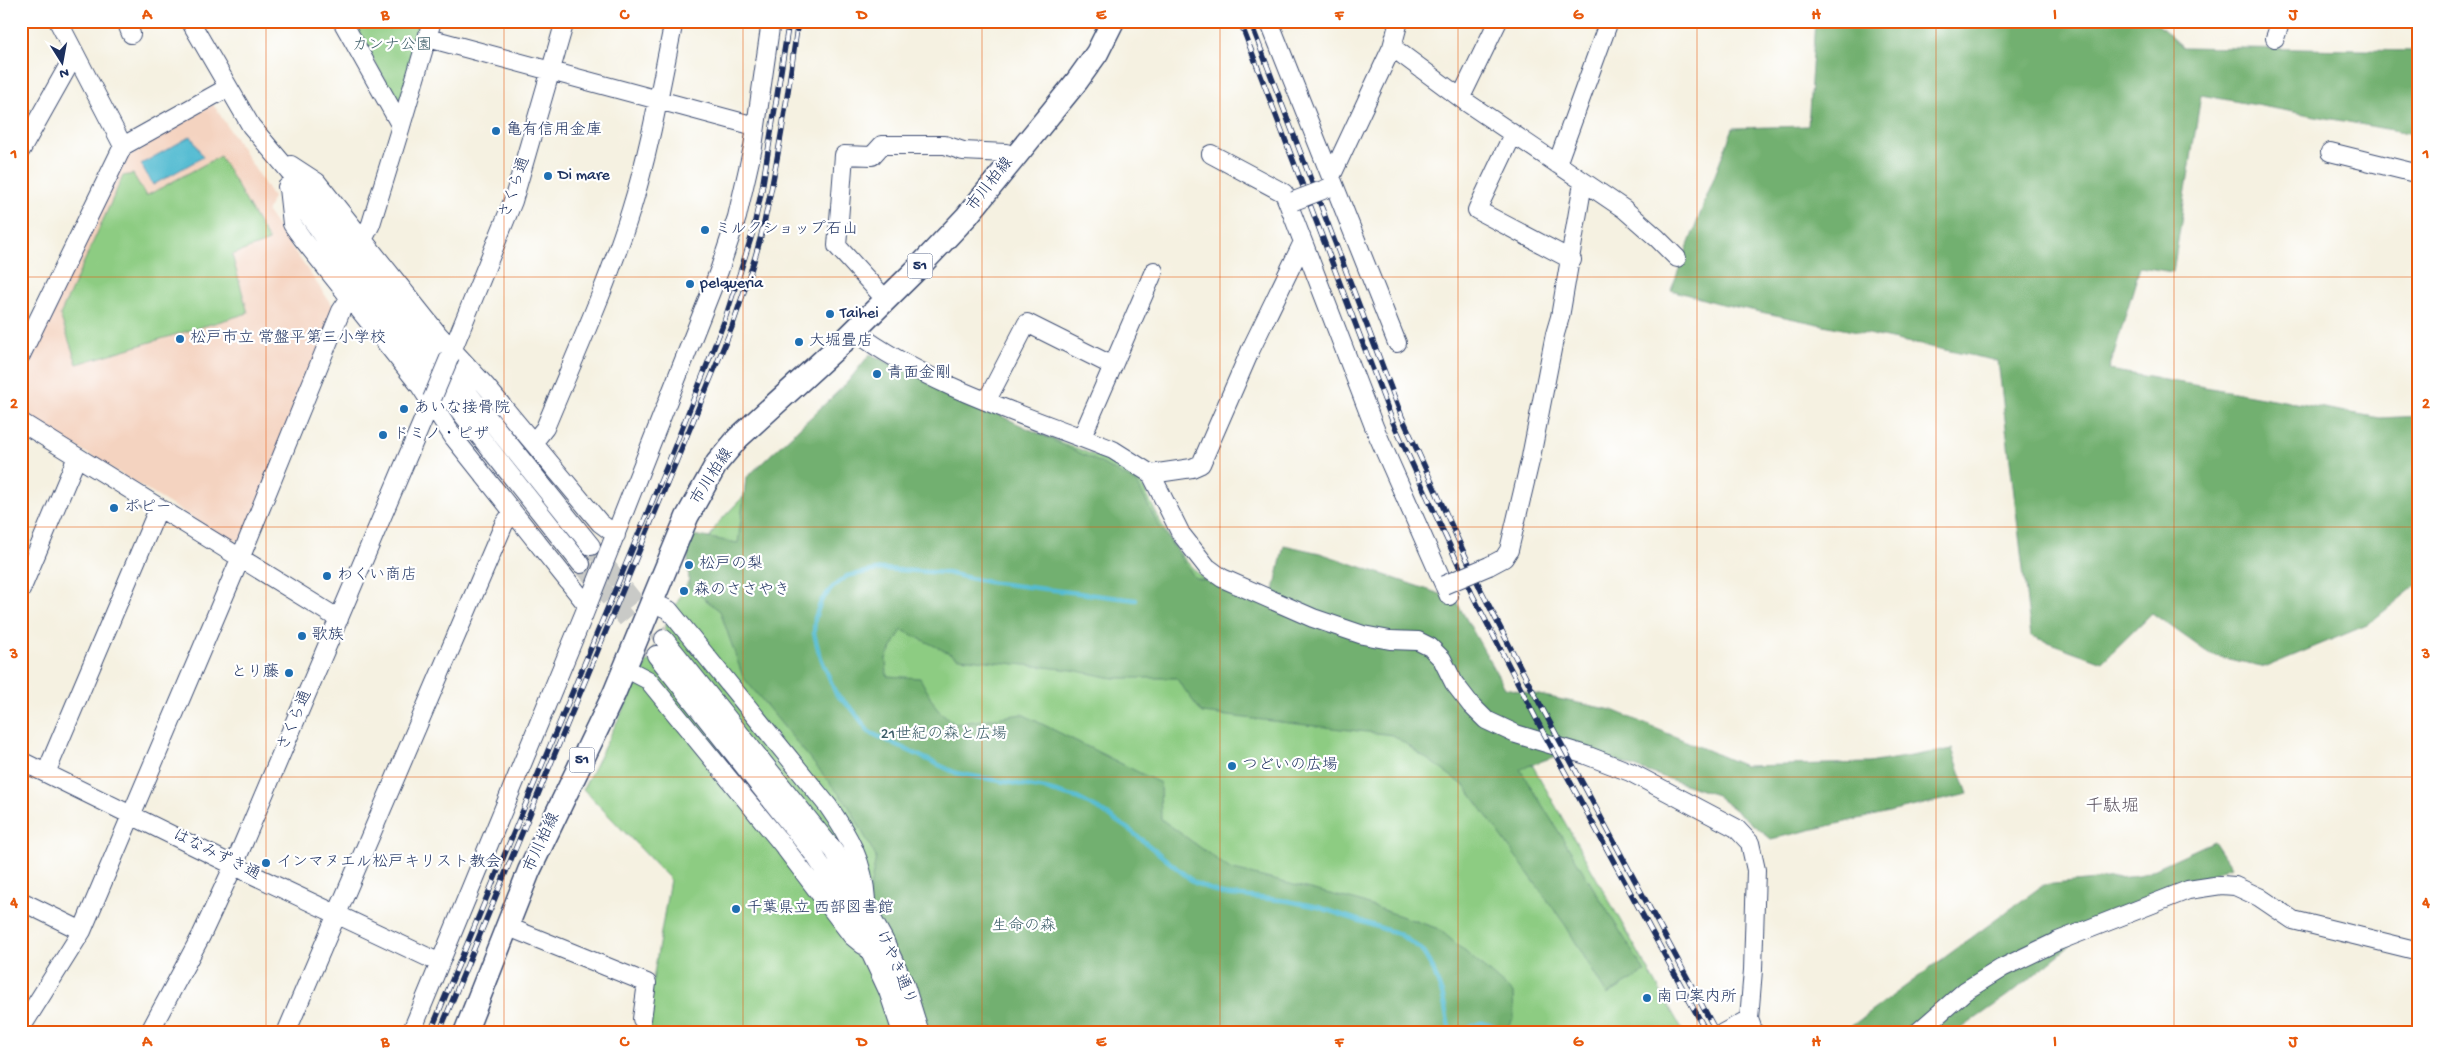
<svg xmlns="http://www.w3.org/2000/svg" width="2440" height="1054" viewBox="0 0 2440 1054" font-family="'Gochi Hand','Klee One',sans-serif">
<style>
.built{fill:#f4d3c0}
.green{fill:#8dcc82;stroke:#547e70}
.forest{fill:#72b070;stroke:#467067}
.water{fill:#54bcd2;stroke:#387698}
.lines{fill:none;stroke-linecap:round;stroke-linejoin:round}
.stream{stroke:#54bcd2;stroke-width:4.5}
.minor-tunnel{stroke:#c9cac7;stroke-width:18;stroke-dasharray:18 9;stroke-linecap:butt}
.minor-casing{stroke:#3c4c72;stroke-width:20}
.major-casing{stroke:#3c4c72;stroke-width:25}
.minor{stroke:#fff;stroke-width:18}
.major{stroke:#fff;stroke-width:22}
.rail-casing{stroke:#1b2f5e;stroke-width:5.5}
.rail{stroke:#fff;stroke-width:4;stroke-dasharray:11;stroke-linecap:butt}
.minor-bridge-casing{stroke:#3c4c72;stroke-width:20;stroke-linecap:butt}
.minor-bridge{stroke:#fff;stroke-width:18}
.grid{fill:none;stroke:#e8590c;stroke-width:1;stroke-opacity:0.55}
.poi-dot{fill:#1f6fb2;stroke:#fff;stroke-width:2}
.labels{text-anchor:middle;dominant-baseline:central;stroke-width:4.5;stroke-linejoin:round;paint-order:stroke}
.shield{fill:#fff;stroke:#5f6d8e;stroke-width:1}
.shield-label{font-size:15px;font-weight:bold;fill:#1b2f5e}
.park-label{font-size:16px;fill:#3d5e69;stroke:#fff}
.poi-label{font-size:16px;fill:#1b2f5e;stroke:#fff;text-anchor:start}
.street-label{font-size:16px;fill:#1b2f5e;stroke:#fff}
.neighbourhood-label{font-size:18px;fill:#5f5764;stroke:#fff}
.neatline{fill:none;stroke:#e8590c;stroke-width:2}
.grid-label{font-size:16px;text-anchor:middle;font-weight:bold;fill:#e8590c}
</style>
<rect width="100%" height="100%" fill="#fff"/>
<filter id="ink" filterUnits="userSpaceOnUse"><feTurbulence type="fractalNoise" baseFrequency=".02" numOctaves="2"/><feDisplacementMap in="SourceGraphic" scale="10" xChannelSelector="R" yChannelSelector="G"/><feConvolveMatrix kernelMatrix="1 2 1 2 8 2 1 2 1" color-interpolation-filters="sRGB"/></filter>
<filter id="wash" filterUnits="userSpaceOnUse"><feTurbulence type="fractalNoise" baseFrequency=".0096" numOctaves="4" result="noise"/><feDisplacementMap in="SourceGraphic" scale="20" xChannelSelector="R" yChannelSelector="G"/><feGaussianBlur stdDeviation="1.12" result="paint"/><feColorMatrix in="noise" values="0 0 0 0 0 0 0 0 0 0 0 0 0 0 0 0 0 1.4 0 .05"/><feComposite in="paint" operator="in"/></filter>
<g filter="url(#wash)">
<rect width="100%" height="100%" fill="#f5f1e1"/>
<path class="built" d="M 213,104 L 273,197 L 267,212 L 335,309 L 244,538 L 232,542 L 21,413 L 21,370 L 122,161 Z"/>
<path class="green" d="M 351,21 L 424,21 L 400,101 L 397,101 Z
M 220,156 L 269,241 L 232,255 L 248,313 L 77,364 L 60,315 L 123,176 L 133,174 L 146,196 Z
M 874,361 L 966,404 L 1111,462 L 1138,479 L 1143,486 C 1160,523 1179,562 1213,586 L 1525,752 L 1684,1033 L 644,1033 L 670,879 L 583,789 L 717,524 Z"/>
<path class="forest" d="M 1815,21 L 2154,21 L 2183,47 L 2419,51 L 2419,135 L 2201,95 L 2173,272 L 2140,267 L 2109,370 L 2380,418 L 2419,416 L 2419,583 L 2367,625 L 2266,667 L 2211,655 L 2152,613 L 2102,662 L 2031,636 L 1998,361 L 1717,303 L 1671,290 L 1733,128 L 1808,126 Z
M 870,354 L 1099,462 L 1137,483 L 1156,521 L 1195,578 L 1273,595 L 1284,545 L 1320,553 L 1455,599 L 1505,688 L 1612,710 L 1745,766 L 1869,763 L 1952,749 L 1968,794 L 1771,839 L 1716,795 L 1578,748 L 1520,769 L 1645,972 L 1607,995 L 1566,926 L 1465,786 L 1393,735 L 1202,713 L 1176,678 L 1113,678 L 1072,670 L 959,658 L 902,630 L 886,658 L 887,676 L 920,678 L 937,709 L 955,724 L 1022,714 L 1160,783 L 1161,819 L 1230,869 L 1354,900 L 1439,929 L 1513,993 L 1514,1018 L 1502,1033 L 915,1033 L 865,914 L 876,857 L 848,805 L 743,677 L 720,611 L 689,587 L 687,534 L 738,543 L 746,478 L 845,385 Z
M 2214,841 L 2231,867 L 2113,911 L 2009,995 L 1955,1033 L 1842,1033 L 2043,885 L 2138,876 Z"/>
<path class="water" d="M 191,136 L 203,157 L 153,185 L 141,164 Z"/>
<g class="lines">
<path class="stream" d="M 1136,600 L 988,582 L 947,573 L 882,569 L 847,576 L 832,588 L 821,601 L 815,618 L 814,633 L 819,653 L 836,694 L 853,710 L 869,732 L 956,773 L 1045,789 L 1077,798 L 1102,811 L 1131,831 L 1195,883 L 1222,894 L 1288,901 L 1318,907 L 1399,934 L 1421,949 L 1433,969 L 1443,997 L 1450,1033
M 1460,1033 C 1483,1021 1482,1018 1506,1033"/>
</g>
</g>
<g filter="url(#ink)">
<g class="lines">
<path class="minor-tunnel" d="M 591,546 L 664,639
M 581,564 L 656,655"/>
<defs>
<path id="minor" d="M 58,21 L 123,146
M 126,21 L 131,34
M 190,21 L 251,126 L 311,197 L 591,546
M 342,21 L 401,126 L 432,21
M 1269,21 L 1397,343
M 428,38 L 755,126
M 2275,38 L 2281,21
M 1392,47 L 1466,102 L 1624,209 L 1657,238 L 1677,258
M 1461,97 L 1498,21
M 1513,134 L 1477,210 L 1572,260
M 21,150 L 75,54
M 2330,152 L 2419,174
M 1211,154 L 1284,193 L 1288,203
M 1557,164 L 1609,21
M 291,165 L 317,182 L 438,334 L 485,385 L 600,523 L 616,535
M 1331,177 L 1392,47 L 1399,21
M 287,187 L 362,288 L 581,564
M 288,188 L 292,224 L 302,238 L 420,386 L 454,438 L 587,605
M 1294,201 L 1288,203 L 1375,429 L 1449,596
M 363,240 L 371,224 L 401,126
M 885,299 L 837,246 L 844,155 L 872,156 L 882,145 L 945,145 L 963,151 L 1006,153 L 1012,158
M 854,331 C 930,387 1025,415 1113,450 L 1151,474 L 1181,534 L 1207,567 L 1222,578 L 1313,618 L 1363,635 L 1390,640 L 1418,641 L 1430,647 L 1442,659 L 1454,683 L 1471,705 L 1486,720 L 1516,734 L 1586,755 L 1630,772 L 1736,828 L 1750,843 L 1756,870 L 1753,970 L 1749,1019 L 1754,1033
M 21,355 L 123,146 L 227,88
M 450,356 L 513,201 L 565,21
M 987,400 L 1027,323 L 1113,366
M 21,422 L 339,619
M 1082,437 L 1154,271
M 533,443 L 545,428 C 575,356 608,284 631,210 C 650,149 661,84 674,21
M 1151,474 L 1192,468 L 1201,464 L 1251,349 L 1303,242
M 1489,566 L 1504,558 L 1509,550 L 1531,457 L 1555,334 L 1560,317 L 1583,183
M 21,590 L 77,457
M 652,602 L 669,610 L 828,806 C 849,836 864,863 866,900
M 664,639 L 834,851 L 884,940 L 905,985 L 920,1033
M 656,655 L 815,856 L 850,909 L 888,991 L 902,1033
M 625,668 L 648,680 L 782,844 L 852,936 L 863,945
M 21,761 L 249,873 L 440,963
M 46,773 L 159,507
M 21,901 L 82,931
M 506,926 L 647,983 L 642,1019
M 21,1028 L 82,931 L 240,559 L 341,311 L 349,299
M 149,1033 L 201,936 L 234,865 L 432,399
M 286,1033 L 504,524 L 513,512
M 411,1033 L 584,614 L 719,271 L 737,217 L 753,147 L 771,21
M 1723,1033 L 1749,1019
M 1917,1033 L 1965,991 L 2002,968 L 2058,941 L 2188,890 L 2221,885 L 2235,886 L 2259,897 L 2293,920 L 2419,951"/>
<path id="major" d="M 465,1033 L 529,871 L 614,694 L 687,517 L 717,463 L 738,438 L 843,342 L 917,269 L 967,216 L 1077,81 L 1097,53 L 1113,21"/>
</defs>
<use href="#minor" class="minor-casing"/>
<use href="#major" class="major-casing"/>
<use href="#minor" class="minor"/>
<use href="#major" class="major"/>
<defs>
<path id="rail" d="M 1240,21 L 1392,420 L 1472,594 L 1542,730 L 1707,1033
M 1250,21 L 1402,417 L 1481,590 L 1527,680 L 1717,1033
M 430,1033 L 669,461 L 724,322 L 752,235 L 762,189 L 789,21
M 439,1033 L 732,327 C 742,297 753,267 761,236 C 778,165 788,93 798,21"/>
</defs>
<use href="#rail" class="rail-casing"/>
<use href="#rail" class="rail"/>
<defs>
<path id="minor-bridge" d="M 1294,201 L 1328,188
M 432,399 L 450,356
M 1444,585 L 1489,566"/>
</defs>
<use href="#minor-bridge" class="minor-bridge-casing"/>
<use href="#minor-bridge" class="minor-bridge"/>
</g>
</g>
<path class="grid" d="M 266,21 L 266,1033M 504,21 L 504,1033M 743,21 L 743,1033M 982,21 L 982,1033M 1220,21 L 1220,1033M 1458,21 L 1458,1033M 1697,21 L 1697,1033M 1936,21 L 1936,1033M 2174,21 L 2174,1033M 21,277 L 2419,277M 21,527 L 2419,527M 21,777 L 2419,777"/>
<g class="poi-dot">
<circle cx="496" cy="131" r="5"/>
<circle cx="548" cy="176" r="5"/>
<circle cx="705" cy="230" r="5"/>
<circle cx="690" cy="284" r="5"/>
<circle cx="830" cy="314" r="5"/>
<circle cx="180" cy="339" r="5"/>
<circle cx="799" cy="342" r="5"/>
<circle cx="877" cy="374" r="5"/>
<circle cx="404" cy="409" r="5"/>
<circle cx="383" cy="435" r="5"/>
<circle cx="114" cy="508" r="5"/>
<circle cx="689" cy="565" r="5"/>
<circle cx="327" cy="576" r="5"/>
<circle cx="684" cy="591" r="5"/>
<circle cx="302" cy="636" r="5"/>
<circle cx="289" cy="673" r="5"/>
<circle cx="1232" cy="766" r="5"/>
<circle cx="266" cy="863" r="5"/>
<circle cx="736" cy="909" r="5"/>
<circle cx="1647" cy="998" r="5"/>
</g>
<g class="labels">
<g class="shield">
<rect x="907.5" y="253.5" width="25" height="25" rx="4"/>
<rect x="569.5" y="747.5" width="25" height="25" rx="4"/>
</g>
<g class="shield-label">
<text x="920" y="266">51</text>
<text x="582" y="760">51</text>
</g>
<g class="park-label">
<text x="392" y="46">カンナ公園</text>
<text x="944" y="735">21世紀の森と広場</text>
<text x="1024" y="927">生命の森</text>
</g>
<g class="poi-label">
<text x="506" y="131">亀有信用金庫</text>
<text x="558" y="176">Di mare</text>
<text x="715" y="230">ミルクショップ石山</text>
<text x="700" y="284">pelqueria</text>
<text x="840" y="314">Taihei</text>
<text x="190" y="339">松戸市立 常盤平第三小学校</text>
<text x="809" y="342">大堀畳店</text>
<text x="887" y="374">青面金剛</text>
<text x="414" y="409">あいな接骨院</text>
<text x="393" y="435">ドミノ・ピザ</text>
<text x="124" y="508">ポピー</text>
<text x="699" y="565">松戸の梨</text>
<text x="337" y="576">わくい商店</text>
<text x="694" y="591">森のささやき</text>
<text x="312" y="636">歌族</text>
<text x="279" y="673" text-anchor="end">とり藤</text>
<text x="1242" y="766">つどいの広場</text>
<text x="276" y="863">インマヌエル松戸キリスト教会</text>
<text x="746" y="909">千葉県立 西部図書館</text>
<text x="1657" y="998">南口案内所</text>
</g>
<g class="street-label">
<text transform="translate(991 185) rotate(-52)">市川柏線</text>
<text transform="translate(516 188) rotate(-71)">さくら通</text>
<text transform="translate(713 477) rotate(-57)">市川柏線</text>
<text transform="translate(296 721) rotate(-67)">さくら通</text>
<text transform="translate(543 843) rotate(-65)">市川柏線</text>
<text transform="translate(216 856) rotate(26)">はなみずき通</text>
<text transform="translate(895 968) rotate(67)">けやき通り</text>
</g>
<g class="neighbourhood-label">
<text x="2112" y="807">千駄堀</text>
</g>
</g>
<rect width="2440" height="1054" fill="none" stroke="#fff" stroke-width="55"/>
<g transform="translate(62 62) rotate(169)" stroke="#ffffff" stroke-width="4" paint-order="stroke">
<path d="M0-4L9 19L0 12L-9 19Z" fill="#1b2f5e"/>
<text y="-8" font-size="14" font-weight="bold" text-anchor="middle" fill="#1b2f5e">N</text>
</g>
<rect x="28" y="28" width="2384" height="998" class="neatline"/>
<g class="grid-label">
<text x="147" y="19">A</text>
<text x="385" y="19">B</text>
<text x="624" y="19">C</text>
<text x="862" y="19">D</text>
<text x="1101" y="19">E</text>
<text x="1339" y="19">F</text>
<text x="1578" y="19">G</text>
<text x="1816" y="19">H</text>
<text x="2055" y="19">I</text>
<text x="2293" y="19">J</text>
<text x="14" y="158">1</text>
<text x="2426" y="158">1</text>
<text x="14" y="408">2</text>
<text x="2426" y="408">2</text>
<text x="14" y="658">3</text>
<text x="2426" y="658">3</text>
<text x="14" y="907">4</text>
<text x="2426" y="907">4</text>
<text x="147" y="1046">A</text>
<text x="385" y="1046">B</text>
<text x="624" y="1046">C</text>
<text x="862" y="1046">D</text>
<text x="1101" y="1046">E</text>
<text x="1339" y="1046">F</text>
<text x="1578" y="1046">G</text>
<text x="1816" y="1046">H</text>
<text x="2055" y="1046">I</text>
<text x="2293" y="1046">J</text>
</g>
</svg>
